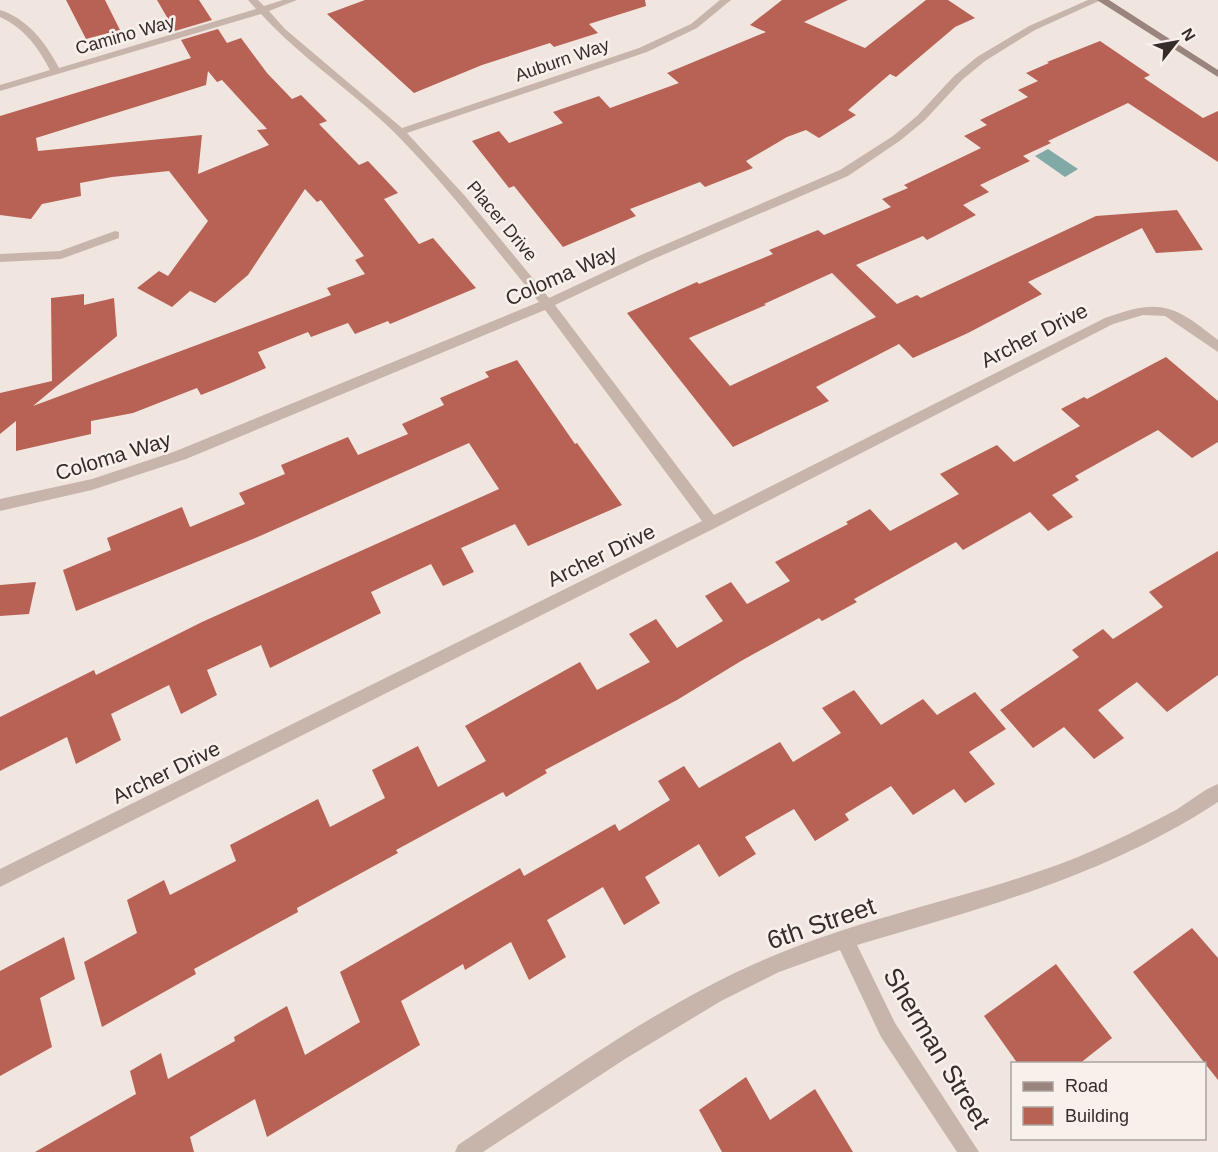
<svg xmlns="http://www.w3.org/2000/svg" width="1218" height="1152" viewBox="0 0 1218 1152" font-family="Arial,sans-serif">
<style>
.water{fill:#81aaa6}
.building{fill:#b86155;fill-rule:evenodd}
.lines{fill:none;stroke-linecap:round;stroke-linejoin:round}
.street{fill:#c7b5ac;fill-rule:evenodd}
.secondary{fill:#9a857e;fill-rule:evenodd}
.labels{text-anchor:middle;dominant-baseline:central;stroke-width:5;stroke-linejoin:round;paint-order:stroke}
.far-street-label{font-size:18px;fill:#362c2a;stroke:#f8f0eb}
.street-label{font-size:21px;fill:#362c2a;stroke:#f8f0eb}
.near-street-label{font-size:26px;fill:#362c2a;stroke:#f8f0eb}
</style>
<rect width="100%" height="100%" fill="#f0e6df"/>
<path class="water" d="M 1048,149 L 1078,169 L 1065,177 L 1035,156 Z"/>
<path class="building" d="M 66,0 L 105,0 L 120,30 L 86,39 Z
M 157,0 L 199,0 L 212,20 L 175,31 Z
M 365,0 L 645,0 L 646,6 L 589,24 L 598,33 L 554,47 L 550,43 L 482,65 L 414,93 L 327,14 Z
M 782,0 L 848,0 L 804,22 L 865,48 L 926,0 L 948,0 L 975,18 L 955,27 L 896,77 L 890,74 L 848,110 L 856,115 L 819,138 L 806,130 L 787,137 L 746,161 L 753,168 L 705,187 L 700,182 L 630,209 L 636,216 L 563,247 L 514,186 L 509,188 L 472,141 L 499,131 L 509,143 L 563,123 L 553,112 L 599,96 L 610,108 L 679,83 L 667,73 L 766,32 L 750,25 Z
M 218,29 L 227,43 L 241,38 L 267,73 L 292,99 L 301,95 L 327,121 L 319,124 L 359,165 L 368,161 L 398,193 L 384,199 L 419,244 L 433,238 L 476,288 L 390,324 L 388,321 L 355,334 L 348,323 L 311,337 L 308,332 L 258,352 L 266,368 L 231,383 L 201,395 L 197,388 L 133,413 L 91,421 L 91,434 L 16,451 L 16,421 L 0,434 L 0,393 L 52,381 L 51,298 L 84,294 L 84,305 L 114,298 L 117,336 L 33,406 L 331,295 L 327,288 L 365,274 L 355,260 L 364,256 L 321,200 L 317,202 L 305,189 L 248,275 L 215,303 L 190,291 L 172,307 L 137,288 L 159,271 L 168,276 L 208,221 L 169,171 L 112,177 L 80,183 L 81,196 L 42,204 L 31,219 L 0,215 L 0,116 L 191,58 L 181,40 ZM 208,71 L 217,82 L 222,80 L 267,129 L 257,130 L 269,145 L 198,174 L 202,135 L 38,151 L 36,138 L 206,85 Z
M 1100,41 L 1150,75 L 1144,78 L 1203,118 L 1218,111 L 1218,162 L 1128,103 L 1048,141 L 1051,143 L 1023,156 L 1030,161 L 980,185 L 989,192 L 963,205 L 976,215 L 927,240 L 923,236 L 856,265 L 897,304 L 917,295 L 921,298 L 1096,216 L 1177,210 L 1203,250 L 1156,253 L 1142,228 L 1028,282 L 1042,294 L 968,333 L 913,358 L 899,344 L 816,387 L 829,401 L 733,447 L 627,313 L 697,282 L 699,284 L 773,254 L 769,250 L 818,230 L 824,235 L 891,207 L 882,199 L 908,188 L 904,185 L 981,148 L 964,136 L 987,125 L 980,120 L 1028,97 L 1018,90 L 1038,81 L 1026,73 L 1049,63 L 1047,62 ZM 832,273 L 876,317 L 730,386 L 689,338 L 766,305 L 764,304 Z
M 1166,357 L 1218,401 L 1218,442 L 1192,458 L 1158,430 L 1075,476 L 1079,480 L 1052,495 L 1073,517 L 1048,531 L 1030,512 L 963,550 L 956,542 L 854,599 L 857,602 L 822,621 L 819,618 L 741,661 L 677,700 L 545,770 L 547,773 L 506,797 L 503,792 L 396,850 L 398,853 L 297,908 L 298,912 L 194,969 L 196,974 L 102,1027 L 84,962 L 137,933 L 127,900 L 164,880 L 170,895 L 236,861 L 230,845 L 318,799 L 330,827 L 385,798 L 372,770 L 418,746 L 438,787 L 486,761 L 465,726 L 580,662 L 597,690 L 650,662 L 629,634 L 656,619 L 677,648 L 723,621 L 705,596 L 731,582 L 747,604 L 790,581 L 775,562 L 848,524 L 846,522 L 870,509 L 890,531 L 959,494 L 940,474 L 997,445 L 1014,462 L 1080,426 L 1061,409 L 1084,397 L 1087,399 Z
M 517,360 L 575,444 L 577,443 L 622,505 L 528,546 L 515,524 L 461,548 L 474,572 L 443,586 L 431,564 L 371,592 L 381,613 L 270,668 L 261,645 L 207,670 L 217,695 L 181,714 L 169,685 L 111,714 L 121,740 L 76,764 L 67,737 L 0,771 L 0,717 L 94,670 L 96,675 L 202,622 L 499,489 L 469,443 L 260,536 L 76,611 L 63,570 L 111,550 L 107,538 L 182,507 L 190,527 L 245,504 L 239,493 L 285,474 L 281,465 L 348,437 L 358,455 L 408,434 L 402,424 L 444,405 L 440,398 L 489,377 L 485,372 Z
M 1218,551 L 1218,675 L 1167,712 L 1137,682 L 1098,710 L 1124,738 L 1094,759 L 1064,727 L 1033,748 L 1000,710 L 1079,657 L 1072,650 L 1103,629 L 1113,639 L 1163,607 L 1149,592 Z
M 36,582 L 29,614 L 0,616 L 0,585 Z
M 854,690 L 881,725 L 923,699 L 937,715 L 975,692 L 1006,729 L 969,752 L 995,784 L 965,803 L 954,789 L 913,815 L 891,786 L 845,814 L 849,820 L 815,841 L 794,809 L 745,837 L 756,854 L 719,877 L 699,844 L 645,877 L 660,903 L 624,925 L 603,887 L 547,920 L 566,957 L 529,980 L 511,942 L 465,970 L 463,964 L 401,1001 L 420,1045 L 267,1137 L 255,1099 L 190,1137 L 194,1152 L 35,1152 L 136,1094 L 130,1071 L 161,1053 L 168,1079 L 235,1041 L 234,1037 L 287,1006 L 305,1055 L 360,1022 L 340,972 L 520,868 L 524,876 L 615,824 L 619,831 L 670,800 L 658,781 L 684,766 L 699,788 L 780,742 L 793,762 L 841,733 L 822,708 Z
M 1192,928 L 1218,958 L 1218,1080 L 1133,972 Z
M 64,937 L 75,979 L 40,998 L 52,1047 L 0,1076 L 0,971 Z
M 1056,964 L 1112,1038 L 1079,1064 L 1018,1064 L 984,1016 Z
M 746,1077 L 770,1120 L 815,1089 L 853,1152 L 722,1152 L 699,1110 Z"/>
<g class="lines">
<path class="street" d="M 248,0 L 258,0 L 264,6 L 283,0 L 297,0 L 269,11 L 285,29 L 402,128 L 639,48 L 691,24 L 720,0 L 731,0 L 697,28 L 647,52 L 407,133 L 465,196 L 549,298 L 643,254 L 840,170 L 893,136 L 917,116 L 954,76 L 977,57 L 1029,26 L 1088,0 L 1101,0 L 1035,30 L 985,61 L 962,80 L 925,120 L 901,140 L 848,176 L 651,260 L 555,305 L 714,515 L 1105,318 C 1160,298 1173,304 1218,340 L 1218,352 L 1165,316 L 1143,315 L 1113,324 L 717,527 L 0,887 L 0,869 L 702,521 L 545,310 L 186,459 L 92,490 L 0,511 L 0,499 L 92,479 L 176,451 L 539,302 C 493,246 448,187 397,135 C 354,92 302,59 261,14 L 0,91 L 0,85 L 50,70 C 38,47 24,28 0,17 L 0,10 C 28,19 46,43 59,68 L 256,9 Z
M 115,231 L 119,232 L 119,238 L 61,259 L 0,262 L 0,254 L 60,251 Z
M 1218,784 L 1218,802 C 1109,874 981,909 857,945 L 895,1023 L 979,1152 L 957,1152 L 881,1037 L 840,950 L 779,972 L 721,1001 L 625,1059 L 483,1152 L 455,1152 L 458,1145 C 556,1081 660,1003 768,958 C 868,915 977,897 1078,857 C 1111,843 1144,827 1176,810 C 1190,801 1203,790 1218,784 Z"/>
<path class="secondary" d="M 1097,0 L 1109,0 L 1218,70 L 1218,77 Z"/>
</g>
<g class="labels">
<g class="far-street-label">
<text transform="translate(125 35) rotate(-16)">Camino Way</text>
<text transform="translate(562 60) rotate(-19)">Auburn Way</text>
<text transform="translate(502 221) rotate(50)">Placer Drive</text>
</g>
<g class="street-label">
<text transform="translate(561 275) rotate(-24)">Coloma Way</text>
<text transform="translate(1034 335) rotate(-27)">Archer Drive</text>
<text transform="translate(113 456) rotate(-17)">Coloma Way</text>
<text transform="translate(601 555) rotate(-26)">Archer Drive</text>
<text transform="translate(166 772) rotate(-26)">Archer Drive</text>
</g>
<g class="near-street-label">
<text transform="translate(821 923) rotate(-19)">6th Street</text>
<text transform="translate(937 1048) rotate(59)">Sherman Street</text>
</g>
</g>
<rect x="1011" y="1062" width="195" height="78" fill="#f8f0eb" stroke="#aaa29e" stroke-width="1.5"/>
<rect x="1023" y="1082" width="30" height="9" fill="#9a857e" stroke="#aaa29e" stroke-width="1.5"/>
<text x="1065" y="1092" font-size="18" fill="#362c2a">Road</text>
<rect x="1023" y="1107" width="30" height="18" fill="#b86155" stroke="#aaa29e" stroke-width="1.5"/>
<text x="1065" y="1122" font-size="18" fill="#362c2a">Building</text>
<g transform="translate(1176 42) rotate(59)" stroke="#f8f0eb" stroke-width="4.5" paint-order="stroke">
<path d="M0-4.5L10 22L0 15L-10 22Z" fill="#362c2a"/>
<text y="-9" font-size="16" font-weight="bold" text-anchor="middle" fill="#362c2a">N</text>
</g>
</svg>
